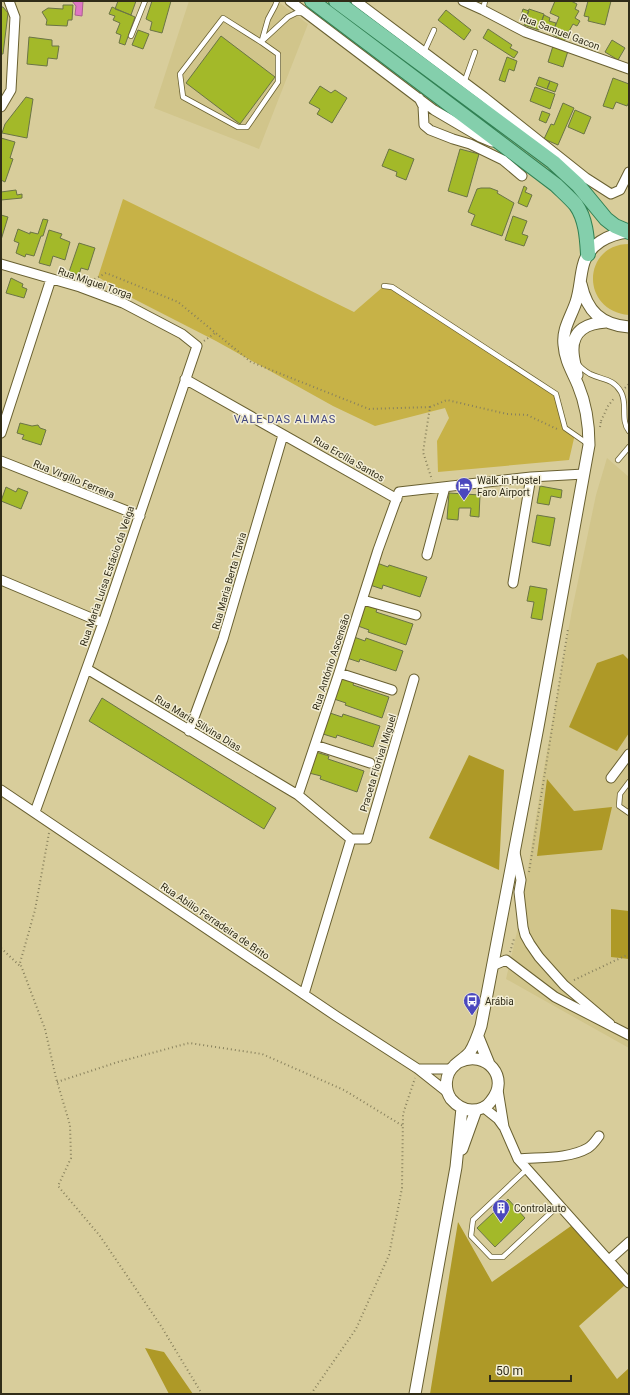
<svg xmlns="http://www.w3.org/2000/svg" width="630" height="1395" viewBox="0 0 630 1395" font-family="Roboto,sans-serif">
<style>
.built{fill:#d1c58b}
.green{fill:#c7b247}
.forest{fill:#ae9927}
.water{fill:#df76c3;stroke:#aa6090}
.building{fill:#a3b929;stroke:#6b7446}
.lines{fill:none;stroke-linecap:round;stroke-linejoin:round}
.service-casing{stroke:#696031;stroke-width:6}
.minor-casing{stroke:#696031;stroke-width:11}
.tertiary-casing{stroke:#696031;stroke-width:13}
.primary-casing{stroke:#318154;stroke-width:16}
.path{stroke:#88815d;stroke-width:2;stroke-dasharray:1 3;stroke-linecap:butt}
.service{stroke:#fff;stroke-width:4.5}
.minor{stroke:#fff;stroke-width:9}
.tertiary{stroke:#fff;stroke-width:11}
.primary{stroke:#84cfac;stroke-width:14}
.labels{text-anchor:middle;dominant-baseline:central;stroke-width:3;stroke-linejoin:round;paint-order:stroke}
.street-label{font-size:10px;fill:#302c18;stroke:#f3eed5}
.poi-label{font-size:10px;fill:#302c18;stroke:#f3eed5;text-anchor:start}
.neighbourhood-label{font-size:11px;letter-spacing:1px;fill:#404581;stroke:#f3eed5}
</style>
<rect width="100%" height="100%" fill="#d8cd9b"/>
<path class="built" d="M 189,1 L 277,1 L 308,24 L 259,149 L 154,108 Z
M 607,458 L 629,477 L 629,1048 L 506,979 L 520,919 L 542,780 L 572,610 L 596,495 Z"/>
<path class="green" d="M 123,199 L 354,312 L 384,286 L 392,287 L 556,394 L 565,428 L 575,434 L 569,460 L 438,472 L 437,441 L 449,418 L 445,408 L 375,426 L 333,406 L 216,341 L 134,299 L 98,277 Z
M 629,244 L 629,315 C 579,310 583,244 629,244 Z"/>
<path class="forest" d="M 623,654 L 629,660 L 629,733 L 617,751 L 569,727 L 597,663 Z
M 469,755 L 504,770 L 499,870 L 429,838 Z
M 547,779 L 574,811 L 612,807 L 602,850 L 537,856 Z
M 611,909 L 629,911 L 629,959 L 611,957 Z
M 458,1222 L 492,1282 L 571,1226 L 625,1285 L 579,1326 L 617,1379 L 629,1368 L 629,1394 L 430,1394 Z
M 145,1348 L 164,1352 L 193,1394 L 169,1394 Z"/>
<path class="water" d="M 72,1 L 83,1 L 82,16 L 75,15 L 76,6 Z"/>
<path class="building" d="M 118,1 L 136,1 L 131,15 L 115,9 Z
M 152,1 L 171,1 L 162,33 L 150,30 L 152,22 L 146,19 Z
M 555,1 L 571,1 L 577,4 L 575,9 L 579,11 L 575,18 L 580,21 L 577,26 L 573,24 L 568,33 L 562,30 L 560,33 L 567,36 L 564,41 L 552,34 L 559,17 L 550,13 Z
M 588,1 L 611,1 L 605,25 L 588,21 L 589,17 L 584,16 Z
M 63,5 L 73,5 L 72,20 L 68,20 L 67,26 L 46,25 L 47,20 L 42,12 L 48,8 L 63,9 Z
M 1,7 L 3,7 L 8,13 L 3,54 L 1,54 Z
M 112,7 L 135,17 L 125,45 L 119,43 L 121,35 L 116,33 L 120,23 L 113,20 L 115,16 L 109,14 Z
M 523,9 L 529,11 L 525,20 L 520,19 Z
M 529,9 L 544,14 L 539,30 L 524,25 Z
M 446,10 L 471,30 L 464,40 L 438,20 Z
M 544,15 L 550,18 L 549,21 L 556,23 L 553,32 L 539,27 Z
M 488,29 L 512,45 L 510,48 L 518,52 L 514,58 L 483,38 Z
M 138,30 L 149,34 L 143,49 L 132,45 Z
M 221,36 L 275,77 L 240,124 L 186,83 Z
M 29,37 L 52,40 L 52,46 L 59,46 L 57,59 L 48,58 L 47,66 L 27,64 Z
M 612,40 L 625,48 L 618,60 L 605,52 Z
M 553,46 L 568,51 L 563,67 L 548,62 Z
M 507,57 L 517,61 L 514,71 L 509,69 L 505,82 L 499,80 Z
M 539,77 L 550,81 L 547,89 L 536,85 Z
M 613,78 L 629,84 L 629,102 L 627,106 L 616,102 L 613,109 L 603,106 Z
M 550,81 L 558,84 L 555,92 L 547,89 Z
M 320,86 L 331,93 L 335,90 L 347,98 L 332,123 L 317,114 L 320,109 L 309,103 Z
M 535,87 L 555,94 L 550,109 L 530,101 Z
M 26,97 L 33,99 L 27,138 L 2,133 L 5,124 Z
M 563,103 L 574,108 L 558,145 L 544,139 L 551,124 L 554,125 Z
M 575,110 L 591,117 L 584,134 L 568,127 Z
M 542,111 L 550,114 L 546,123 L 539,120 Z
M 1,138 L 15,142 L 10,158 L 13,159 L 5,182 L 1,180 Z
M 389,149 L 414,159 L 406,180 L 396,176 L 397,172 L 382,166 Z
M 460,149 L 479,154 L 467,197 L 448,191 Z
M 524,186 L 527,188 L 525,192 L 532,195 L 527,207 L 518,203 Z
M 481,188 L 490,188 L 498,191 L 497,193 L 514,203 L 502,236 L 471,225 L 475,215 L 468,212 L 477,189 Z
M 16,190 L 17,195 L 22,194 L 22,198 L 1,200 L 1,192 Z
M 1,215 L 8,217 L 1,240 Z
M 513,216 L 527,221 L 522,234 L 528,236 L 524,246 L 505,240 Z
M 43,219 L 48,220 L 43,236 L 41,236 L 34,256 L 26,254 L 25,257 L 16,253 L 19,243 L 14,241 L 18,229 L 30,234 L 30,232 L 38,234 Z
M 49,230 L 62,234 L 60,238 L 70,242 L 65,260 L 53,256 L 50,266 L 39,263 Z
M 79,243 L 95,248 L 88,270 L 81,268 L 79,275 L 69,272 Z
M 11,278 L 23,284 L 22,287 L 27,289 L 24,298 L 6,293 Z
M 20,423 L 32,426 L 38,425 L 40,428 L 46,430 L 41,445 L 22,439 L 24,435 L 17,433 Z
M 540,486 L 562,490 L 561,498 L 551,496 L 549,505 L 537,503 Z
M 6,487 L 16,492 L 18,488 L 28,492 L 21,509 L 1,501 Z
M 449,493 L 480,495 L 479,517 L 470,516 L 471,508 L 459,508 L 458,520 L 447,519 Z
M 537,515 L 555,518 L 550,546 L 532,542 Z
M 377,563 L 388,567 L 389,565 L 427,577 L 420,597 L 383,585 L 382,589 L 370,585 Z
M 530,586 L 547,589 L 542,620 L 531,618 L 534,602 L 527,601 Z
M 365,605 L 377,609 L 376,612 L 413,624 L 406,645 L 368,632 L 369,630 L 358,626 Z
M 354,637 L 365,641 L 366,638 L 403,651 L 396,671 L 360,659 L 359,662 L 347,658 Z
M 341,678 L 354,682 L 353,685 L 389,697 L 382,718 L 345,705 L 346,703 L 334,699 Z
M 102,698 L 276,808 L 264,829 L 89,721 Z
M 330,713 L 342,717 L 343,714 L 380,726 L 373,747 L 337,735 L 336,738 L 323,734 Z
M 316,752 L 329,756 L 328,759 L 364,771 L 357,792 L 320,779 L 321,776 L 309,773 Z
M 508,1199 L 525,1218 L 495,1247 L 477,1228 Z"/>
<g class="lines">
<defs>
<path id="service" d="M 483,10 L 485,1
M 223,18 L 261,42 L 278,54 L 278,82 L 247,127 L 238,127 L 183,97 L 180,74 Z
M 131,36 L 145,1
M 262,40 L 268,19 L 275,6 L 277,1
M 261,42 L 288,17 L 296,13 L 305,13
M 424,52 L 434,30
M 464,83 L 475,52
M 384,286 L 392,287 L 556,394 L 565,428 L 588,444
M 578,364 C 581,368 585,371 590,374 C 602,380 613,378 621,392 C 628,404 620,420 629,431
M 618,460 L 629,447
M 629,782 L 620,794 L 619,806 L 629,813
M 527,1169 L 473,1220 L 471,1236 L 491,1257 L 503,1257 L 559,1205"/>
<path id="minor" d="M 290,1 L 434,110 L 480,137 L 492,142
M 356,1 L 484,97 L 586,178 L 611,194 L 620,190 L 629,172
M 463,1 L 483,10 L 525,32 L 629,69
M 419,98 L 423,106 L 424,125 L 430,130 L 453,139 L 470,144 L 503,160 L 522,176
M 1,107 L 11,90 L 15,17 L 9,1
M 1,264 L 80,287 L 123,303 L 182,334 L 197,346 L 103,623 L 35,812
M 185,379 L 397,499
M 1,433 L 51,279
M 1,461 L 140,516
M 427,555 L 445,487
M 1,580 L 103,623
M 513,583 L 531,477
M 363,600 L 416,615
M 87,669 L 298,795
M 339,673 L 392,690
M 189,731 L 223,639 L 283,435
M 315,745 L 370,763
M 611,778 L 629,754
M 1,790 L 336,1016 L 418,1069 L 447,1092
M 351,839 L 367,839 L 414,679
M 515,853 L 521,880 L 519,892 L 523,927 L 525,935 L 530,944 L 539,957 L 564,985 L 610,1024
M 492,966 L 506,960 L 555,997 L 629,1035
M 304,994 L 351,839 L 298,795 L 339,673 L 378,550 L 399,492 L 531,477 L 584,474
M 418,1069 L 451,1069
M 498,1090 L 504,1127 L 518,1159 L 629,1283
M 483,1107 L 498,1119 L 503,1126
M 518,1159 C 540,1157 569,1159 588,1148 C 593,1145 596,1140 599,1136
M 609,1260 L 629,1242"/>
<path id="tertiary" d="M 581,284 C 587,311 601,325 629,327
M 577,375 C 576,367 573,359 573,351 C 572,329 589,323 606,322
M 478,1037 L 489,1064
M 459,1062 C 486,1049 511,1078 491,1101 C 487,1107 479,1110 472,1110 C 464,1110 457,1106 451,1099 C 444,1089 445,1074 454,1066 C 459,1061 466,1057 470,1052 C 475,1044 478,1035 481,1026 L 538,727 L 589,445 C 589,424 586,404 578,385 C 572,371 565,360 564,345 C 562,329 571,317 576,302 C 580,290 580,278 583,266 C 588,244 609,234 629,232
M 462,1149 L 476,1110
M 415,1394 L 456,1167 L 462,1108"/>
<path id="primary" d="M 312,1 L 556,185 C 562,191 570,198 576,205 C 586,219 587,238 588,254
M 336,1 L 553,162 L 578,185 L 606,219 L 615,226 L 629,232"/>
</defs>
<use href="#service" class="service-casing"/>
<use href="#minor" class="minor-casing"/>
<use href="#tertiary" class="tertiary-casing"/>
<use href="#primary" class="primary-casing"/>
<path class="path" d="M 91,281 L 106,273 L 178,302 L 251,362 L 369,409 L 430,407 L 423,452 L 432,480
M 204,341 L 215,333
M 625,388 L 629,384
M 430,407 L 447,400 L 507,414 L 527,415 L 557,429
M 601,421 L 608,406 L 615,397
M 600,427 L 601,421
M 49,833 L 35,910 L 20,963 L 45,1029 L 56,1078 L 70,1125 L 71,1158 L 58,1186 L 100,1236 L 161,1326 L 202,1394
M 529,872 L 568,629
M 1,948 L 20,966
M 510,952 L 514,939 L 516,939
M 574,980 L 629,954
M 57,1082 L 118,1062 L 189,1043 L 262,1054 L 344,1090 L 403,1126
M 311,1394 L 356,1329 L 389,1255 L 402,1188 L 403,1114 L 415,1078"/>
<use href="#service" class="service"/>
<use href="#minor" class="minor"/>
<use href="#tertiary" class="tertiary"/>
<use href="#primary" class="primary"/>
</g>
<defs>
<symbol id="hotel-pin" viewBox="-11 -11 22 30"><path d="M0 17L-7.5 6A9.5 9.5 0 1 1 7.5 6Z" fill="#4b48be" stroke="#f3eed5"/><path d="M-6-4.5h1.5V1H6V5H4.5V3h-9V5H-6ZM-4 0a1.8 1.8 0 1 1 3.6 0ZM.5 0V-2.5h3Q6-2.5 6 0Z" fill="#fff"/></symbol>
<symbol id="bus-pin" viewBox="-11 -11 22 30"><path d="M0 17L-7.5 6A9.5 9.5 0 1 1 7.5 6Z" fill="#4b48be" stroke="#f3eed5"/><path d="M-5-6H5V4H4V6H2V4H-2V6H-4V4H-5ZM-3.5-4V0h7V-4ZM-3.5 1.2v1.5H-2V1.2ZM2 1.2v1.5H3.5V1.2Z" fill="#fff"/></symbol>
<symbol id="building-pin" viewBox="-11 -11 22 30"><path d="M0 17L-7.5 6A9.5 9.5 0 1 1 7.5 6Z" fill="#4b48be" stroke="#f3eed5"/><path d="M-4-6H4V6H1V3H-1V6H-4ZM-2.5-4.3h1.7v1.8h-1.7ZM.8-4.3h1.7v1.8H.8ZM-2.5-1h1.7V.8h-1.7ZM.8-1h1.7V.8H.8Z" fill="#fff"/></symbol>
</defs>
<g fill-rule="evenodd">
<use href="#hotel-pin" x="454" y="476" width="20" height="27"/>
<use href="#bus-pin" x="462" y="991" width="20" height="27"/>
<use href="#building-pin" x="491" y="1198" width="20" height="27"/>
</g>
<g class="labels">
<g class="street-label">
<text transform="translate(560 32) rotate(21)">Rua Samuel Gacon</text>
<text transform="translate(95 283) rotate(19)">Rua Miguel Torga</text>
<text transform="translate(349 459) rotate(30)">Rua Ercília Santos</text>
<text transform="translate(74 479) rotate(22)">Rua Virgílio Ferreira</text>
<text transform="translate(107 576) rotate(-71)">Rua Maria Luísa Estácio da Veiga</text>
<text transform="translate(229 581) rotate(-74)">Rua Maria Berta Travia</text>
<text transform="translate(331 662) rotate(-72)">Rua António Ascensão</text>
<text transform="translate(198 723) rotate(31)">Rua Maria Silvina Dias</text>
<text transform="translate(378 763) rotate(-73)">Praceta Florival Miguel</text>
<text transform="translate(215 921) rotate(34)">Rua Abílio Ferradeira de Brito</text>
</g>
<g class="poi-label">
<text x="477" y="480">Walk in Hostel<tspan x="477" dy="12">Faro Airport</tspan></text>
<text x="485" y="1001">Arábia</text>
<text x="514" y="1208">Controlauto</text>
</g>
<g class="neighbourhood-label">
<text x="285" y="419">VALE DAS ALMAS</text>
</g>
</g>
<rect width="630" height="1395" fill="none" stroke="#302c18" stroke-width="4"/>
<path d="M490 1375v6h81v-6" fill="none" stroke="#302c18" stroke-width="2"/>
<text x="496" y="1375" font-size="12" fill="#302c18" stroke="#f3eed5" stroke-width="3" paint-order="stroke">50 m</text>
</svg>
